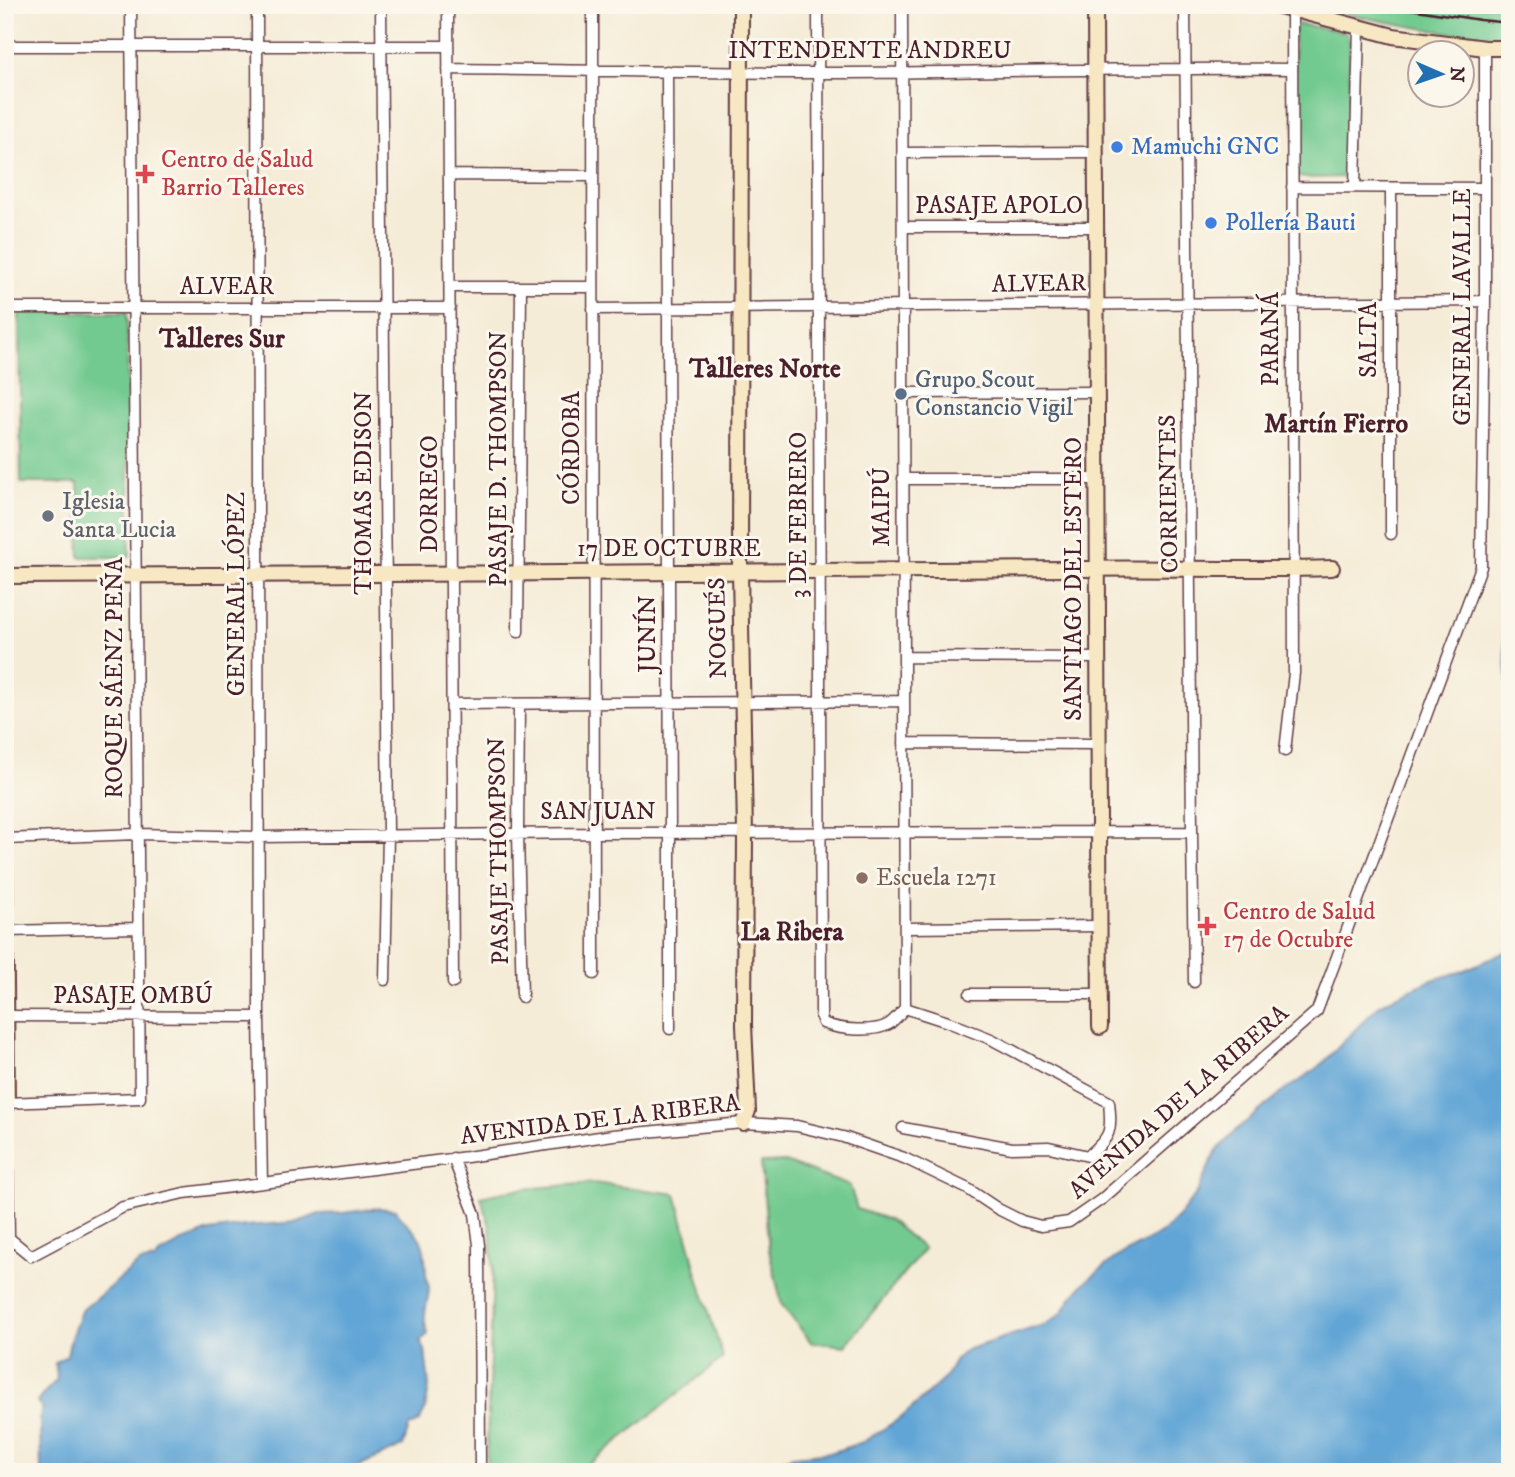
<svg xmlns="http://www.w3.org/2000/svg" width="1515" height="1477" viewBox="0 0 1515 1477" font-family="'IM FELL DW Pica',serif">
<style>
.green{fill:#73ca90;stroke:#5e745e;stroke-width:2}
.water{fill:#61a5d6;stroke:#566280;stroke-width:2}
.lines{fill:none;stroke-linecap:round;stroke-linejoin:round}
.street-casing{stroke:#643e45;stroke-width:13}
.secondary-casing{stroke:#643e45;stroke-width:18}
.street{stroke:#fff;stroke-width:10}
.secondary{stroke:#f7e8c3;stroke-width:14}
.rail{stroke:#4a1f2b;stroke-width:2.5}
.shop-dot{fill:#3f7fe0;stroke:#fbf7ec;stroke-width:2.5}
.health-dot{fill:#e0444e;stroke:#fbf7ec;stroke-width:2.5}
.service-dot{fill:#5c6f8a;stroke:#fbf7ec;stroke-width:2.5}
.worship-dot{fill:#6b7280;stroke:#fbf7ec;stroke-width:2.5}
.education-dot{fill:#8d6e63;stroke:#fbf7ec;stroke-width:2.5}
.labels{text-anchor:middle;dominant-baseline:central;stroke-width:6;stroke-linejoin:round;paint-order:stroke}
.street-label{font-size:24px;fill:#4a1f2b;stroke:#fbf7ec}
.shop-label{font-size:24px;fill:#366cbe;stroke:#fbf7ec;text-anchor:start}
.health-label{font-size:24px;fill:#be3a42;stroke:#fbf7ec;text-anchor:start}
.service-label{font-size:24px;fill:#4e5e75;stroke:#fbf7ec;text-anchor:start}
.worship-label{font-size:24px;fill:#5b616d;stroke:#fbf7ec;text-anchor:start}
.education-label{font-size:24px;fill:#785e54;stroke:#fbf7ec;text-anchor:start}
.neighbourhood-label{font-size:26px;font-weight:bold;fill:#4a1f2b;stroke:#fbf7ec}
</style>
<rect width="100%" height="100%" fill="#fbf7ec"/>
<filter id="ink" filterUnits="userSpaceOnUse"><feTurbulence type="fractalNoise" baseFrequency=".0143" numOctaves="2"/><feDisplacementMap in="SourceGraphic" scale="14" xChannelSelector="R" yChannelSelector="G"/><feConvolveMatrix kernelMatrix="1 2 1 2 8 2 1 2 1" color-interpolation-filters="sRGB"/></filter>
<filter id="wash" filterUnits="userSpaceOnUse"><feTurbulence type="fractalNoise" baseFrequency=".00686" numOctaves="4" result="noise"/><feDisplacementMap in="SourceGraphic" scale="28" xChannelSelector="R" yChannelSelector="G"/><feGaussianBlur stdDeviation="1.57" result="paint"/><feColorMatrix in="noise" values="0 0 0 0 0 0 0 0 0 0 0 0 0 0 0 0 0 1.4 0 .05"/><feComposite in="paint" operator="in"/></filter>
<g filter="url(#wash)">
<rect width="100%" height="100%" fill="#f5ecd7"/>
<path class="green" d="M 1313,5 L 1510,5 L 1510,41 C 1444,32 1377,23 1313,5 Z
M 1298,24 L 1346,32 L 1350,43 L 1348,173 L 1344,177 L 1306,178 L 1299,177 L 1295,171 L 1294,29 Z
M 127,312 L 130,557 L 80,557 L 78,483 L 21,483 L 19,313 Z
M 785,1162 L 850,1186 L 857,1209 L 889,1220 L 924,1249 L 845,1346 L 811,1342 L 782,1305 L 769,1250 L 761,1163 Z
M 593,1183 L 676,1194 L 697,1274 L 723,1358 L 579,1472 L 486,1472 L 493,1270 L 490,1227 L 481,1197 L 511,1190 Z"/>
<path class="water" d="M 1510,584 L 1510,790 L 1507,785 L 1506,747 L 1508,688 L 1502,600 L 1505,585 Z
M 1510,950 L 1510,1472 L 746,1472 L 776,1461 L 794,1456 L 833,1452 L 863,1442 L 902,1417 L 945,1378 L 955,1360 L 966,1350 L 1046,1324 L 1062,1313 L 1071,1298 L 1084,1283 L 1115,1258 L 1163,1232 L 1180,1215 L 1198,1191 L 1215,1153 L 1235,1131 L 1286,1089 L 1301,1080 L 1323,1063 L 1378,1006 L 1398,995 L 1432,980 L 1460,972 Z
M 378,1208 L 396,1210 C 403,1222 416,1230 421,1241 C 426,1251 425,1263 426,1274 C 426,1279 429,1285 429,1290 C 427,1310 421,1312 428,1334 L 420,1341 L 425,1350 L 429,1387 L 425,1410 L 419,1422 L 409,1427 L 403,1446 L 345,1472 L 41,1472 L 40,1417 L 42,1407 L 37,1402 L 46,1391 L 57,1380 L 55,1363 L 67,1355 L 71,1338 L 81,1311 L 139,1263 L 155,1260 L 160,1254 L 184,1241 L 209,1231 L 245,1226 L 298,1222 L 319,1214 L 343,1213 Z"/>
</g>
<g filter="url(#ink)">
<g class="lines">
<defs>
<path id="street" d="M 257,5 L 259,1017 L 262,1183
M 381,5 L 388,835 L 385,980
M 448,5 L 453,983
M 593,5 L 594,974
M 818,5 L 821,1017 L 823,1023 C 839,1030 874,1033 889,1024 C 895,1020 900,1013 905,1008
M 902,5 L 905,1008
M 1185,5 L 1192,832 L 1194,982
M 5,46 L 448,46
M 448,69 C 572,70 696,73 820,73 C 977,73 1134,67 1292,69
M 667,71 L 670,833 L 670,1029
M 903,153 L 1095,152
M 449,175 L 593,176
M 1292,187 L 1484,188
M 1355,187 L 1359,28
M 1391,188 L 1391,534
M 903,227 L 1095,227
M 450,287 L 593,287
M 5,308 L 450,308
M 593,309 L 1485,301
M 903,393 L 1096,392
M 903,479 L 1096,479
M 518,632 L 521,287
M 904,657 L 1097,658
M 453,704 L 904,701
M 519,704 L 518,834 L 522,997
M 904,743 L 1098,744
M 1285,751 L 1294,673 L 1292,10
M 5,839 L 138,834 L 258,837 L 594,833 L 1192,832
M 905,928 L 1099,926
M 6,931 L 138,928
M 970,994 L 1099,994
M 6,1016 L 259,1017
M 5,1103 L 140,1098 L 131,5
M 7,1103 L 9,1238 L 31,1256 L 123,1207 L 184,1193 L 467,1157 L 613,1135 L 743,1123 L 797,1126 L 843,1137 L 904,1158 L 968,1189 L 998,1209 L 1022,1221 L 1041,1226 L 1069,1222 L 1102,1199 L 1317,1011 L 1481,567 L 1485,301 L 1485,48
M 903,1128 L 1012,1148 L 1049,1147 L 1088,1156 C 1111,1137 1112,1131 1109,1102 L 991,1039 L 948,1022 L 905,1008
M 453,1158 L 475,1214 L 479,1245 L 480,1472"/>
<path id="secondary" d="M 741,5 L 740,572 L 745,833 L 744,1025 L 748,1111 L 743,1123
M 1095,5 L 1100,1027
M 1276,5 L 1393,36 L 1485,48 L 1510,48
M 5,576 C 359,574 712,573 1066,569 C 1155,567 1244,571 1332,568
M 5,863 L 7,1103"/>
</defs>
<use href="#street" class="street-casing"/>
<use href="#secondary" class="secondary-casing"/>
<use href="#street" class="street"/>
<use href="#secondary" class="secondary"/>
<path class="rail" d="M 1385,5 L 1480,20 L 1510,23"/>
</g>
</g>
<g class="shop-dot">
<circle cx="1117" cy="147" r="7"/>
<circle cx="1211" cy="223" r="7"/>
</g>
<g class="health-dot">
<path d="M141.5 163.5h7v7h7v7h-7v7h-7v-7h-7v-7h7z"/>
<path d="M1203.5 915.5h7v7h7v7h-7v7h-7v-7h-7v-7h7z"/>
</g>
<circle class="service-dot" cx="901" cy="394" r="7"/>
<circle class="worship-dot" cx="48" cy="516" r="7"/>
<circle class="education-dot" cx="862" cy="878" r="7"/>
<g class="labels">
<g class="street-label">
<text x="870" y="51">INTENDENTE ANDREU</text>
<text x="999" y="206">PASAJE APOLO</text>
<text transform="translate(1039 284) rotate(-1)">ALVEAR</text>
<text x="227" y="287">ALVEAR</text>
<text transform="translate(1463 307) rotate(-90)">GENERAL LAVALLE</text>
<text transform="translate(1271 339) rotate(-90)">PARANÁ</text>
<text transform="translate(1369 340) rotate(-90)">SALTA</text>
<text transform="translate(572 448) rotate(-90)">CÓRDOBA</text>
<text transform="translate(499 459) rotate(-90)">PASAJE D. THOMPSON</text>
<text transform="translate(364 493) rotate(-90)">THOMAS EDISON</text>
<text transform="translate(430 494) rotate(-90)">DORREGO</text>
<text transform="translate(1169 494) rotate(-91)">CORRIENTES</text>
<text transform="translate(882 507) rotate(-90)">MAIPÚ</text>
<text transform="translate(799 515) rotate(-90)">3 DE FEBRERO</text>
<text x="669" y="549">17 DE OCTUBRE</text>
<text transform="translate(1074 579) rotate(-90)">SANTIAGO DEL ESTERO</text>
<text transform="translate(237 594) rotate(-90)">GENERAL LÓPEZ</text>
<text transform="translate(718 628) rotate(-91)">NOGUÉS</text>
<text transform="translate(648 634) rotate(-90)">JUNÍN</text>
<text transform="translate(115 678) rotate(-90)">ROQUE SÁENZ PEÑA</text>
<text x="598" y="812">SAN JUAN</text>
<text transform="translate(499 851) rotate(-91)">PASAJE THOMPSON</text>
<text x="133" y="996">PASAJE OMBÚ</text>
<text transform="translate(1179 1102) rotate(-41)">AVENIDA DE LA RIBERA</text>
<text transform="translate(600 1120) rotate(-7)">AVENIDA DE LA RIBERA</text>
</g>
<g class="shop-label">
<text x="1131" y="147">Mamuchi GNC</text>
<text x="1225" y="223">Pollería Bauti</text>
</g>
<g class="health-label">
<text x="161" y="160">Centro de Salud<tspan x="161" dy="28">Barrio Talleres</tspan></text>
<text x="1223" y="912">Centro de Salud<tspan x="1223" dy="28">17 de Octubre</tspan></text>
</g>
<g class="service-label">
<text x="915" y="380">Grupo Scout<tspan x="915" dy="28">Constancio Vigil</tspan></text>
</g>
<g class="worship-label">
<text x="62" y="502">Iglesia<tspan x="62" dy="28">Santa Lucia</tspan></text>
</g>
<g class="education-label">
<text x="876" y="878">Escuela 1271</text>
</g>
<g class="neighbourhood-label">
<text x="222" y="339">Talleres Sur</text>
<text x="765" y="369">Talleres Norte</text>
<text x="1336" y="424">Martín Fierro</text>
<text x="792" y="932">La Ribera</text>
</g>
</g>
<rect width="1515" height="1477" fill="none" stroke="#fbf7ec" stroke-width="28"/>
<g transform="translate(1441 74) rotate(92)"><circle r="33" fill="#fbf7ec" stroke="#b4a19f" stroke-width="2"/>
<path d="M0-5L12 26L0 18L-12 26Z" fill="#1f6fb2"/>
<text y="-10" font-size="19" font-weight="bold" text-anchor="middle" fill="#4a1f2b">N</text>
</g>
</svg>
